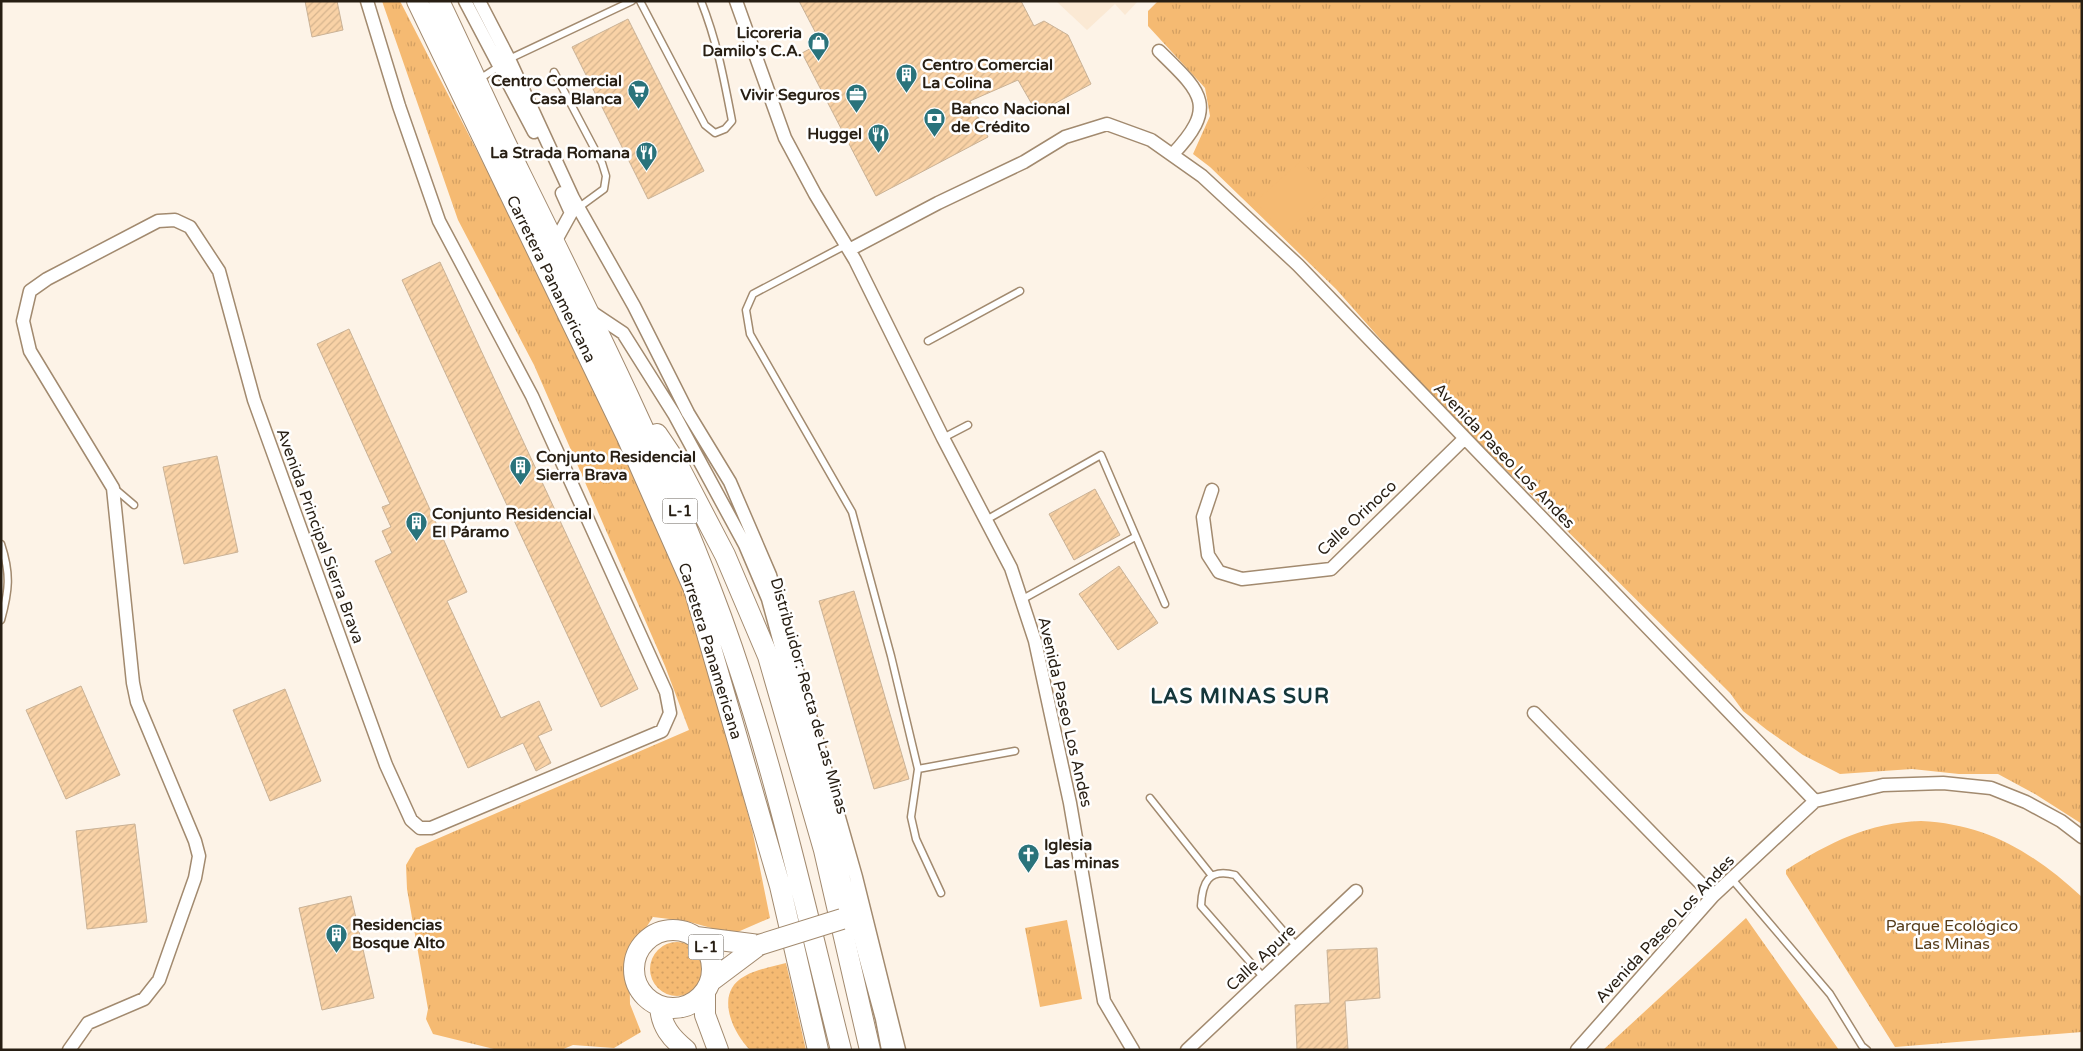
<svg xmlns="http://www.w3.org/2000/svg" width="2083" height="1051" viewBox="0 0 2083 1051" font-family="'Varela Round',sans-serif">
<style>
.built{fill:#fbe9d4}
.grass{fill:url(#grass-dots)}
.park{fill:url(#park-tufts)}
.pitch{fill:#f5ba72}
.building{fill:url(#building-hatch);stroke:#cab296}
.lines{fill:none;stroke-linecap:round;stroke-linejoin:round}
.lane-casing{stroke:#a28a6f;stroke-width:9}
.street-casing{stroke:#a28a6f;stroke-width:15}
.primary-casing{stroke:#a28a6f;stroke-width:22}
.lane{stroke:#fff;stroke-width:6}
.street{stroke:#fff;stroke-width:12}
.primary{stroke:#fff;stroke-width:20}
.primary-bridge-casing{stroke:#a28a6f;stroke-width:22;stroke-linecap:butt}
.primary-bridge{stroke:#fff;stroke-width:20}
.labels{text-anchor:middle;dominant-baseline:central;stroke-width:5;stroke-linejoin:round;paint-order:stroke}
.shield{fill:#fff;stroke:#68625a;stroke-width:1}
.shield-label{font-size:15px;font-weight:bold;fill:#271e13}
.poi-label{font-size:16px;font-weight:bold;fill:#271e13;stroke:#fff;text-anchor:start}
.street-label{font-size:16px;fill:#271e13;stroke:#fff}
.park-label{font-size:16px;fill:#563c1a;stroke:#fff}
.district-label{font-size:21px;font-weight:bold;letter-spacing:1px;fill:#15373b;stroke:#fff}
</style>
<defs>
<pattern id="grass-dots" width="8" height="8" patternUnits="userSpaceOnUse" patternTransform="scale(1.25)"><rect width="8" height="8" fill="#f5ba72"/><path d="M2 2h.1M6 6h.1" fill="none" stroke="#d29f62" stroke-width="1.8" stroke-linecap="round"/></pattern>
<pattern id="park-tufts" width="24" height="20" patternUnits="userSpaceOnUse" patternTransform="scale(1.25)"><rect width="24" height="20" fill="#f5ba72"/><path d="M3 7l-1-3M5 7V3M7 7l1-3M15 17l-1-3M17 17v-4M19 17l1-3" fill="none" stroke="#d29f62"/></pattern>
<pattern id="building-hatch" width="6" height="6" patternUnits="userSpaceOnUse" patternTransform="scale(1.25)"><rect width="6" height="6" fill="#f9d2a6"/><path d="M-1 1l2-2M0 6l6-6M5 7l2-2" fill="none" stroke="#d5b48e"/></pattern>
</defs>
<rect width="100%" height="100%" fill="#fdf3e7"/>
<path class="built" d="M 1056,1 L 1138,1 L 1125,15 L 1115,4 L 1087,30 Z"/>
<path class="grass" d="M650 969a27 27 0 1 1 54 0a27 27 0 1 1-54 0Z
M 786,963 L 806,1050 L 750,1050 C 732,1032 714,992 745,976 C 757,969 772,967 786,963 Z"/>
<path class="park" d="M 382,1 L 400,1 L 532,258 L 641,489 L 695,618 L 752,829 L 770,918 L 733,934 L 686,921 L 653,917 L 629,954 L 630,1004 L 641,1032 L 614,1048 L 573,1045 L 561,1050 L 498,1050 L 433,1034 L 426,1019 L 428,1009 L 407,889 L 406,865 L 416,848 L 689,730 L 665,666 L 534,365 L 458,220 Z
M 1158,1 L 2082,1 L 2082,824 L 2035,794 L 1998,774 L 1959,774 L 1912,769 L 1840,774 L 1803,755 L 1767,730 L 1743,711 L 1730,693 L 1484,448 L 1390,350 L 1336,289 L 1210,167 L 1193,154 L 1210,116 L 1205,88 L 1148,26 L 1148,11 Z
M 1921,821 C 1987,824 2034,853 2082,897 L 2082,1032 L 1895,1047 L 1786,874 L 1786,870 C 1830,842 1868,823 1921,821 Z
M 1746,918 L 1839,1050 L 1603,1050 Z
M 1067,920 L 1082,999 L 1040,1007 L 1025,928 Z"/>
<path class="pitch" d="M 1302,160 L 1327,195 L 1283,235 L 1256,201 Z"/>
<path class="building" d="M 305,1 L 337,1 L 343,30 L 312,37 Z
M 799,1 L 1021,1 L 1034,26 L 1044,21 L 1068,35 L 1091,84 L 1037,113 L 1018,80 L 970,101 L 988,137 L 876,196 L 802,53 L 821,43 Z
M 628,19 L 704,171 L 648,199 L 572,47 Z
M 440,262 L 638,689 L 601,707 L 402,280 Z
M 349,329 L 467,592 L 447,601 L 501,718 L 539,701 L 552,730 L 538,736 L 551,763 L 536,771 L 523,743 L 468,768 L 375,561 L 392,553 L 382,531 L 391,527 L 382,507 L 390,504 L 317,344 Z
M 217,456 L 238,552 L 184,564 L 163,467 Z
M 1095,489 L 1120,535 L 1074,560 L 1049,514 Z
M 1119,566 L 1158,623 L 1118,650 L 1079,594 Z
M 854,591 L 909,779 L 874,789 L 819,601 Z
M 81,686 L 120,775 L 66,799 L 26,710 Z
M 285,689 L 321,781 L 270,801 L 233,710 Z
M 135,824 L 147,922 L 87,929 L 76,831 Z
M 351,896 L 374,998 L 322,1010 L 299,908 Z
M 1377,948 L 1380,998 L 1345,1001 L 1348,1050 L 1297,1050 L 1295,1005 L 1330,1003 L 1327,950 Z"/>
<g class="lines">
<defs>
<path id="lane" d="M 640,1 L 705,125 L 715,133 L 725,129 L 732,121 C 724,79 717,41 701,1
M 509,59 L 632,1
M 554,72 L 602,163 L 606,176 L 604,189 L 578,208
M 478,80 L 501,65
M 846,245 L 753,294 L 746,310 L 750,334 L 852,512 L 891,656 L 918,769 L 911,817 L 916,839 L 941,893
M 928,341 L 1020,291
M 943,438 L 968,425
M 114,488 L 134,505
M 986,520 L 1101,455 L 1165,604
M 1,544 C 11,574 9,591 1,620
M 1021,600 L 1135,537
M 918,769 L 1015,751
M 1150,798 L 1212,876
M 1731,878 L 1830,994 L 1862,1046 L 1867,1050
M 1264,978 L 1201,906 C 1202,883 1208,868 1235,875 L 1297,947"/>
<path id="street" d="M 465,1 L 534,132
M 479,1 L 509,59 L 573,198 L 634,306 L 688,413 L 730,482 L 770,575 L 856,877 L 899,1050
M 736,1 L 785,138 L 815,194 L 855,260 L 943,438 L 1011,568 L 1035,641 L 1070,803 L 1104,1001 L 1133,1050
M 1159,51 C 1201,92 1219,106 1172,155
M 555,242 L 571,213 L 562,193
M 849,250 L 938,203 L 1024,162 L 1065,137 L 1107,124 L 1151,140 L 1202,176 L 1298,265 L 1815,801 L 1713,896 L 1577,1050
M 590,311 L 623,333 L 674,414 L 745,545 L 768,599 L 882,1019 L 888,1050
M 1212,490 L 1203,517 L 1208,555 L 1219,572 L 1242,579 L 1331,569 L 1464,439
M 1534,713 L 1713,896
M 1815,801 L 1883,785 L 1943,783 L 1991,788 L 2026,802 L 2061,821 L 2082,837
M 69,1050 L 88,1023 L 144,999 L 159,980 L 195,878 L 199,856 L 195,841 L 137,702 L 133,683 L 113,488 L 30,351 L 23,321 L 30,291 L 47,279 L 158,221 L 175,220 L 190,227 L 219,271 L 254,400 L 386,765 L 411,820 L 420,828 L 431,828 L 662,731 L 670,713 L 666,692 L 532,396 L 439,221 L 399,106 L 367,1
M 1187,1050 L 1356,891"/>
<path id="primary" d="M 417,1 L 627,437 L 694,589 L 780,886 L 818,1050
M 439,1 C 467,59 493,118 521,175 C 588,311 656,446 710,587 C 768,736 802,895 841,1050
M 657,434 L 678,465 L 725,555 L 768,656 L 824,850 L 870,1050
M634 969a39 39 0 1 1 78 0a39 39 0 1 1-78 0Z
M 696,937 L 759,945
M 711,981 L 759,945
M 705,994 L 705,1015 L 718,1050
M 660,1006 C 661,1026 671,1038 686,1050"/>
</defs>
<use href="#lane" class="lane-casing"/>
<use href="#street" class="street-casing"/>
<use href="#primary" class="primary-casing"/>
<use href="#lane" class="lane"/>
<use href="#street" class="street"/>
<use href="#primary" class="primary"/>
<defs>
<path id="primary-bridge" d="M 759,945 L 842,919"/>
</defs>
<use href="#primary-bridge" class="primary-bridge-casing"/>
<use href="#primary-bridge" class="primary-bridge"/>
</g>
<defs>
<symbol id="shop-pin" viewBox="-11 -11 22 30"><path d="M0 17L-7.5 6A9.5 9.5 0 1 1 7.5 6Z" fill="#2a737b" stroke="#fff"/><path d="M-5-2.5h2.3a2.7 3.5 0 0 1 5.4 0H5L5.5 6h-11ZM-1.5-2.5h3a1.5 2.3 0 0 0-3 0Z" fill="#fff"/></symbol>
<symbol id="building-pin" viewBox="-11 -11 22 30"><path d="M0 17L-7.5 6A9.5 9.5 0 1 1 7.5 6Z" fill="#2a737b" stroke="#fff"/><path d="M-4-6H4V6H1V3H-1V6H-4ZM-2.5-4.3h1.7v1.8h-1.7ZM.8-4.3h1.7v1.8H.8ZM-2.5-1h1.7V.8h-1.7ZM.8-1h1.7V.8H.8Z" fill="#fff"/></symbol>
<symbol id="supermarket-pin" viewBox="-11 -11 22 30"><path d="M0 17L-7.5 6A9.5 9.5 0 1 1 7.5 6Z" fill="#2a737b" stroke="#fff"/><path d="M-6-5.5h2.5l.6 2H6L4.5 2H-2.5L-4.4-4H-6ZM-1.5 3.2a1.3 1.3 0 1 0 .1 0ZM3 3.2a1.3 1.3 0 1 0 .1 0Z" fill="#fff"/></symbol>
<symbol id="office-pin" viewBox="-11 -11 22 30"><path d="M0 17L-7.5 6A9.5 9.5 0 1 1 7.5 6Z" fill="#2a737b" stroke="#fff"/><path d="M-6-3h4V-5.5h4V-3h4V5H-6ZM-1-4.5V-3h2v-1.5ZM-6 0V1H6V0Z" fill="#fff"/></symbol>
<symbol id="bank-pin" viewBox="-11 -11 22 30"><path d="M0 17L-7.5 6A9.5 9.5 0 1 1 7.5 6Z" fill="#2a737b" stroke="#fff"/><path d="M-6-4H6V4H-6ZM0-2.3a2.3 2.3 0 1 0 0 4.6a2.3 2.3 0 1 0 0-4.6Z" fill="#fff"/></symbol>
<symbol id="restaurant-pin" viewBox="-11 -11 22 30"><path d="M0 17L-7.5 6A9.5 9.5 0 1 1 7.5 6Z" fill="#2a737b" stroke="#fff"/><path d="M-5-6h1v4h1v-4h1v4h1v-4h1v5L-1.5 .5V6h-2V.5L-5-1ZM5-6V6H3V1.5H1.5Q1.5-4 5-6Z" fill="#fff"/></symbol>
<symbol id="church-pin" viewBox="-11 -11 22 30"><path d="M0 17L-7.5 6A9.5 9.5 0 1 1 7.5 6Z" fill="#2a737b" stroke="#fff"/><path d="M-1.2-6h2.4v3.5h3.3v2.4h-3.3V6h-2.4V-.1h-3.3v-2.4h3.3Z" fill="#fff"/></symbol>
</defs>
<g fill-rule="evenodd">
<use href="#shop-pin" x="806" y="30" width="25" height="34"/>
<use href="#building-pin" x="894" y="62" width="25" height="34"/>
<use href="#supermarket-pin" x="626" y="78" width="25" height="34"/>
<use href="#office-pin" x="844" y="82" width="25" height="34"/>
<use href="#bank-pin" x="922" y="106" width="25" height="34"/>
<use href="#restaurant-pin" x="866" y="122" width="25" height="34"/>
<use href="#restaurant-pin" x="634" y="140" width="25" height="34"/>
<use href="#building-pin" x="508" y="454" width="25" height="34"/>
<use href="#building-pin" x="404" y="510" width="25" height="34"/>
<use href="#church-pin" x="1016" y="842" width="25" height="34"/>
<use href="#building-pin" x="324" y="922" width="25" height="34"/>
</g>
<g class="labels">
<g class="shield">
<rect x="662.5" y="498.5" width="35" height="25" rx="4"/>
<rect x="688.5" y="934.5" width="35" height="25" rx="4"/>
</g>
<g class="shield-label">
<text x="680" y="511">L-1</text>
<text x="706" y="947">L-1</text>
</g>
<g class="poi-label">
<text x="802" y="33" text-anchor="end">Licoreria<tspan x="802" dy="18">Damilo's C.A.</tspan></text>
<text x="922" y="65">Centro Comercial<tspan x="922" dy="18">La Colina</tspan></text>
<text x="622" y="81" text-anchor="end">Centro Comercial<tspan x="622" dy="18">Casa Blanca</tspan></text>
<text x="840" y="95" text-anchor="end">Vivir Seguros</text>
<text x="951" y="109">Banco Nacional<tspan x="951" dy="18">de Crédito</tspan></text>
<text x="862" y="134" text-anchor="end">Huggel</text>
<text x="630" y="153" text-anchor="end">La Strada Romana</text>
<text x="536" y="457">Conjunto Residencial<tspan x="536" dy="18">Sierra Brava</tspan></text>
<text x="432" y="514">Conjunto Residencial<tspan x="432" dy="18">El Páramo</tspan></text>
<text x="1044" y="845">Iglesia<tspan x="1044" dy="18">Las minas</tspan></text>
<text x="352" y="925">Residencias<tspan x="352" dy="18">Bosque Alto</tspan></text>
</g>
<g class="street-label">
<text transform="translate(551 279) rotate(64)">Carretera Panamericana</text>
<text transform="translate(1504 456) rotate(46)">Avenida Paseo Los Andes</text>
<text transform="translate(1357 518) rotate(-43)">Calle Orinoco</text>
<text transform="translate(320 536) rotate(70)">Avenida Principal Sierra Brava</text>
<text transform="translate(710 651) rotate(73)">Carretera Panamericana</text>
<text transform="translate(809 696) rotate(74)">Distribuidor: Recta de Las Minas</text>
<text transform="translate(1065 712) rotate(77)">Avenida Paseo Los Andes</text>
<text transform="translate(1665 929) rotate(-47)">Avenida Paseo Los Andes</text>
<text transform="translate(1261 958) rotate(-43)">Calle Apure</text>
</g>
<g class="park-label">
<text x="1952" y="926">Parque Ecológico<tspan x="1952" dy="18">Las Minas</tspan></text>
</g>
<g class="district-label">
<text x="1240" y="696">LAS MINAS SUR</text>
</g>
</g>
<rect width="2083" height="1051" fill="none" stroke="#271e13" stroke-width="5"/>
</svg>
